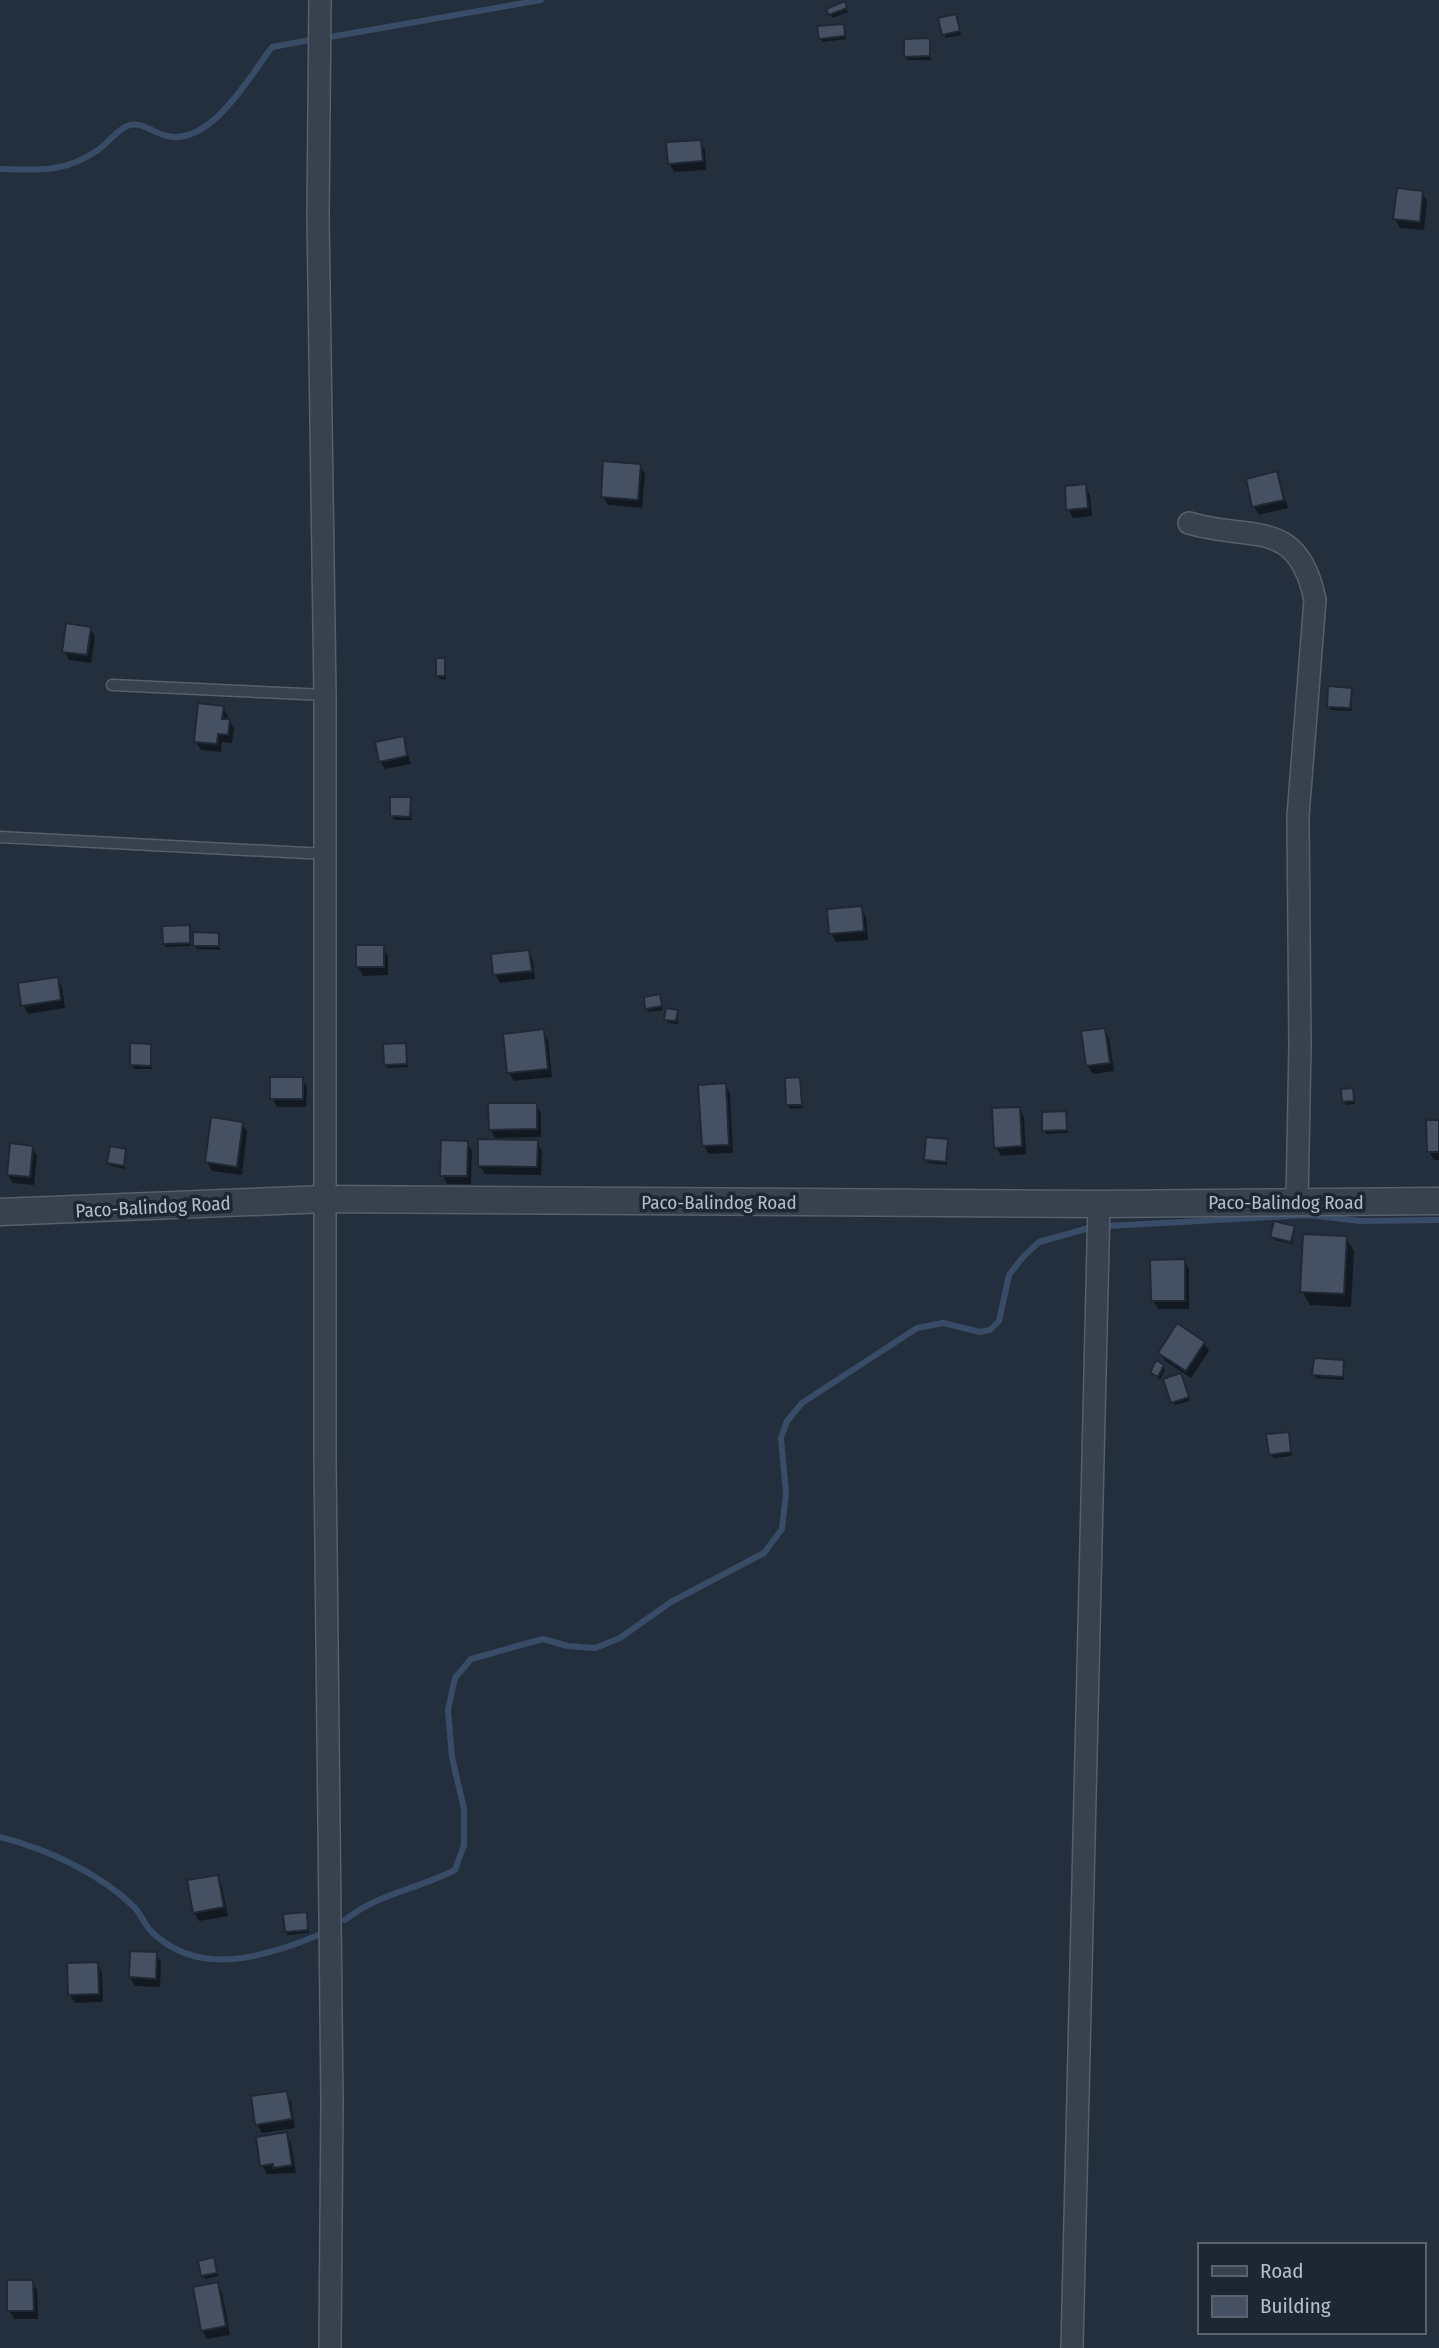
<svg xmlns="http://www.w3.org/2000/svg" width="1439" height="2348" viewBox="0 0 1439 2348" font-family="'Fira Sans Condensed',sans-serif">
<style>
.shadow{fill:#0007}
.lines{fill:none;stroke-linecap:round;stroke-linejoin:round}
.stream{stroke:#394c67;stroke-width:6}
.building{fill:#455162;stroke:#1f2835;stroke-width:2}
.service-casing{stroke:#565f6c;stroke-width:13}
.minor-casing{stroke:#565f6c;stroke-width:24}
.tertiary-casing{stroke:#565f6c;stroke-width:29}
.service{stroke:#38414e;stroke-width:10}
.minor{stroke:#38414e;stroke-width:21}
.tertiary{stroke:#38414e;stroke-width:26}
.labels{text-anchor:middle;dominant-baseline:central;stroke-width:7;stroke-linejoin:round;paint-order:stroke}
.street-label{font-size:19px;fill:#b4bcc9;stroke:#1d2633}
</style>
<rect width="100%" height="100%" fill="#242f3e"/>
<path class="shadow" d="M 844,4 L 848,12 L 832,18 L 828,10 Z
M 957,20 L 961,35 L 946,38 L 944,34 Z
M 843,25 L 846,39 L 823,42 L 820,38 Z
M 929,40 L 931,60 L 908,60 L 906,57 Z
M 700,142 L 705,150 L 706,170 L 674,172 L 669,163 Z
M 1422,193 L 1427,201 L 1424,230 L 1400,228 L 1395,219 Z
M 640,465 L 645,474 L 642,508 L 608,505 L 603,497 Z
M 1277,473 L 1288,508 L 1259,515 L 1254,506 Z
M 1085,486 L 1090,495 L 1092,516 L 1073,518 L 1068,509 Z
M 90,628 L 95,637 L 91,663 L 69,660 L 64,651 Z
M 444,660 L 446,680 L 440,679 L 438,676 Z
M 1351,689 L 1352,711 L 1331,710 L 1329,707 Z
M 223,707 L 234,729 L 232,743 L 222,742 L 221,752 L 201,750 L 196,742 Z
M 403,738 L 411,764 L 385,769 L 380,761 Z
M 410,799 L 412,820 L 394,820 L 392,816 Z
M 861,908 L 866,917 L 868,940 L 836,942 L 831,934 Z
M 189,927 L 191,946 L 166,947 L 164,944 Z
M 218,934 L 220,950 L 197,949 L 195,945 Z
M 383,947 L 388,956 L 388,975 L 363,976 L 358,967 Z
M 529,952 L 533,961 L 535,979 L 500,983 L 495,974 Z
M 57,979 L 62,987 L 65,1008 L 28,1014 L 23,1005 Z
M 659,996 L 663,1010 L 649,1012 L 647,1008 Z
M 677,1011 L 678,1024 L 668,1023 L 666,1020 Z
M 1104,1030 L 1109,1038 L 1114,1071 L 1093,1074 L 1088,1066 Z
M 543,1031 L 548,1040 L 552,1077 L 514,1081 L 509,1073 Z
M 150,1045 L 152,1069 L 134,1069 L 132,1065 Z
M 405,1045 L 408,1067 L 388,1068 L 386,1065 Z
M 799,1078 L 803,1108 L 790,1109 L 788,1105 Z
M 302,1079 L 307,1087 L 306,1107 L 277,1107 L 272,1098 Z
M 725,1085 L 730,1093 L 733,1153 L 709,1154 L 704,1146 Z
M 1352,1090 L 1355,1104 L 1346,1105 L 1344,1101 Z
M 536,1105 L 541,1113 L 541,1137 L 495,1138 L 490,1129 Z
M 1019,1109 L 1024,1117 L 1026,1154 L 1001,1156 L 996,1147 Z
M 1065,1113 L 1068,1133 L 1046,1134 L 1044,1130 Z
M 1439,1121 L 1439,1160 L 1434,1160 L 1429,1152 Z
M 242,1123 L 247,1132 L 242,1175 L 212,1171 L 207,1162 Z
M 947,1141 L 947,1165 L 928,1163 L 926,1159 Z
M 537,1142 L 542,1151 L 541,1175 L 485,1174 L 480,1166 Z
M 467,1143 L 472,1151 L 471,1184 L 447,1184 L 442,1175 Z
M 32,1147 L 37,1156 L 34,1185 L 13,1183 L 8,1175 Z
M 125,1150 L 125,1169 L 111,1166 L 109,1163 Z
M 1294,1228 L 1293,1244 L 1274,1240 L 1272,1236 Z
M 1346,1238 L 1354,1251 L 1351,1307 L 1310,1305 L 1302,1291 Z
M 1184,1260 L 1189,1269 L 1189,1309 L 1158,1309 L 1153,1301 Z
M 1204,1343 L 1209,1351 L 1191,1378 L 1165,1361 L 1160,1353 Z
M 1343,1362 L 1344,1380 L 1316,1378 L 1314,1374 Z
M 1163,1366 L 1165,1370 L 1160,1380 L 1152,1373 Z
M 1183,1379 L 1190,1401 L 1175,1405 L 1173,1402 Z
M 1288,1434 L 1292,1456 L 1273,1458 L 1268,1436 Z
M 217,1877 L 222,1886 L 228,1916 L 199,1921 L 194,1912 Z
M 306,1913 L 309,1933 L 288,1935 L 286,1932 Z
M 156,1954 L 161,1962 L 160,1987 L 135,1986 L 130,1977 Z
M 97,1963 L 102,1972 L 103,2002 L 75,2003 L 70,1995 Z
M 286,2093 L 291,2101 L 295,2128 L 262,2133 L 257,2125 Z
M 286,2134 L 291,2142 L 296,2173 L 267,2174 L 262,2165 Z
M 215,2263 L 218,2276 L 205,2279 L 203,2275 Z
M 32,2282 L 37,2290 L 38,2319 L 14,2319 L 9,2310 Z
M 217,2284 L 222,2292 L 230,2335 L 207,2339 L 202,2330 Z"/>
<g class="lines">
<path class="stream" d="M 330,37 L 541,0
M 0,169 C 38,170 65,173 98,150 C 108,143 116,131 127,126 C 141,120 153,133 167,136 C 211,146 250,76 272,47 L 310,40
M 1108,1226 L 1308,1215 L 1360,1221 L 1439,1220
M 0,1837 C 46,1849 98,1872 133,1906 C 141,1913 144,1925 152,1932 C 199,1978 265,1957 319,1935
M 345,1920 C 379,1893 418,1889 455,1870 L 464,1845 L 464,1809 L 452,1757 L 448,1710 L 455,1678 L 471,1659 L 543,1639 L 568,1646 L 595,1648 L 620,1638 L 671,1602 L 764,1553 L 782,1529 L 786,1493 L 781,1438 L 787,1421 L 802,1403 L 917,1328 L 943,1323 L 980,1332 L 990,1330 L 999,1321 L 1009,1275 L 1023,1257 L 1039,1242 L 1089,1228"/>
</g>
<path class="building" d="M 845,1 L 847,8 L 829,15 L 826,9 Z
M 956,14 L 960,31 L 942,35 L 938,18 Z
M 844,24 L 845,36 L 819,39 L 817,26 Z
M 930,38 L 930,56 L 904,57 L 904,39 Z
M 701,140 L 703,161 L 668,164 L 666,142 Z
M 1397,188 L 1423,191 L 1420,222 L 1393,219 Z
M 603,461 L 641,464 L 638,500 L 601,497 Z
M 1277,471 L 1284,500 L 1252,507 L 1246,479 Z
M 1086,484 L 1088,508 L 1066,510 L 1065,486 Z
M 66,623 L 91,627 L 87,655 L 62,652 Z
M 436,658 L 445,658 L 445,676 L 436,676 Z
M 1328,686 L 1352,688 L 1350,708 L 1327,707 Z
M 198,703 L 224,706 L 222,719 L 230,719 L 228,735 L 218,734 L 217,744 L 194,742 Z
M 404,736 L 407,756 L 379,762 L 375,742 Z
M 390,797 L 411,797 L 410,817 L 390,816 Z
M 862,906 L 864,931 L 829,934 L 827,909 Z
M 190,925 L 190,943 L 163,944 L 162,926 Z
M 193,932 L 219,933 L 219,946 L 193,946 Z
M 356,945 L 384,945 L 384,967 L 356,967 Z
M 529,950 L 532,971 L 493,975 L 491,954 Z
M 58,977 L 61,1000 L 21,1006 L 18,983 Z
M 660,994 L 662,1006 L 645,1009 L 644,997 Z
M 666,1008 L 678,1010 L 676,1021 L 664,1020 Z
M 1105,1028 L 1110,1063 L 1086,1066 L 1081,1031 Z
M 544,1029 L 548,1069 L 507,1073 L 503,1034 Z
M 130,1043 L 151,1044 L 151,1066 L 130,1065 Z
M 406,1043 L 407,1064 L 384,1065 L 383,1044 Z
M 270,1077 L 303,1077 L 303,1099 L 270,1099 Z
M 800,1077 L 802,1105 L 786,1105 L 785,1078 Z
M 726,1083 L 729,1145 L 702,1146 L 698,1085 Z
M 1353,1088 L 1354,1101 L 1342,1102 L 1341,1089 Z
M 488,1103 L 537,1103 L 537,1129 L 489,1130 Z
M 1020,1107 L 1022,1146 L 994,1148 L 992,1108 Z
M 1066,1111 L 1067,1130 L 1042,1131 L 1042,1112 Z
M 211,1117 L 243,1122 L 237,1167 L 205,1162 Z
M 1426,1120 L 1439,1120 L 1439,1152 L 1427,1152 Z
M 926,1137 L 948,1139 L 946,1162 L 924,1160 Z
M 478,1139 L 538,1140 L 537,1167 L 478,1166 Z
M 441,1140 L 468,1141 L 467,1176 L 440,1176 Z
M 10,1143 L 33,1146 L 30,1177 L 7,1175 Z
M 110,1146 L 126,1149 L 124,1166 L 107,1163 Z
M 1274,1221 L 1295,1226 L 1291,1242 L 1270,1237 Z
M 1303,1234 L 1347,1236 L 1344,1294 L 1300,1292 Z
M 1185,1259 L 1185,1301 L 1151,1301 L 1150,1260 Z
M 1177,1323 L 1205,1342 L 1186,1371 L 1158,1353 Z
M 1314,1358 L 1344,1360 L 1343,1377 L 1312,1375 Z
M 1156,1360 L 1164,1365 L 1158,1377 L 1150,1373 Z
M 1181,1373 L 1189,1397 L 1171,1403 L 1163,1379 Z
M 1289,1432 L 1291,1452 L 1269,1455 L 1266,1434 Z
M 218,1875 L 224,1907 L 193,1913 L 187,1880 Z
M 307,1912 L 308,1930 L 285,1932 L 283,1914 Z
M 130,1951 L 157,1952 L 156,1979 L 129,1977 Z
M 98,1962 L 99,1994 L 68,1995 L 67,1963 Z
M 287,2091 L 292,2119 L 255,2125 L 251,2096 Z
M 287,2132 L 292,2165 L 273,2168 L 273,2164 L 260,2166 L 256,2137 Z
M 214,2257 L 217,2273 L 201,2276 L 198,2261 Z
M 7,2280 L 33,2280 L 34,2311 L 7,2311 Z
M 218,2282 L 226,2326 L 201,2331 L 193,2287 Z"/>
<g class="lines">
<defs>
<path id="service" d="M 112,685 L 325,695
M 0,837 L 325,854"/>
<path id="minor" d="M 320,0 L 318,216 L 325,695 L 325,1457 L 332,2102 L 330,2348
M 1189,523 C 1251,542 1298,516 1315,600 L 1298,816 L 1300,1046 L 1297,1202
M 1072,2348 L 1099,1204"/>
<path id="tertiary" d="M 0,1212 L 326,1199 L 1099,1204 L 1439,1201"/>
</defs>
<use href="#service" class="service-casing"/>
<use href="#minor" class="minor-casing"/>
<use href="#tertiary" class="tertiary-casing"/>
<use href="#service" class="service"/>
<use href="#minor" class="minor"/>
<use href="#tertiary" class="tertiary"/>
</g>
<g class="labels">
<g class="street-label">
<text x="719" y="1202">Paco-Balindog Road</text>
<text x="1286" y="1202">Paco-Balindog Road</text>
<text transform="translate(153 1207) rotate(-3)">Paco-Balindog Road</text>
</g>
</g>
<rect x="1198" y="2243" width="228" height="91" fill="#1d2633" stroke="#59626f" stroke-width="2"/>
<rect x="1212" y="2266" width="35" height="10" fill="#38414e" stroke="#59626f" stroke-width="2"/>
<text x="1260" y="2278" font-size="21" fill="#b4bcc9">Road</text>
<rect x="1212" y="2296" width="35" height="21" fill="#455162" stroke="#59626f" stroke-width="2"/>
<text x="1260" y="2313" font-size="21" fill="#b4bcc9">Building</text>
</svg>
